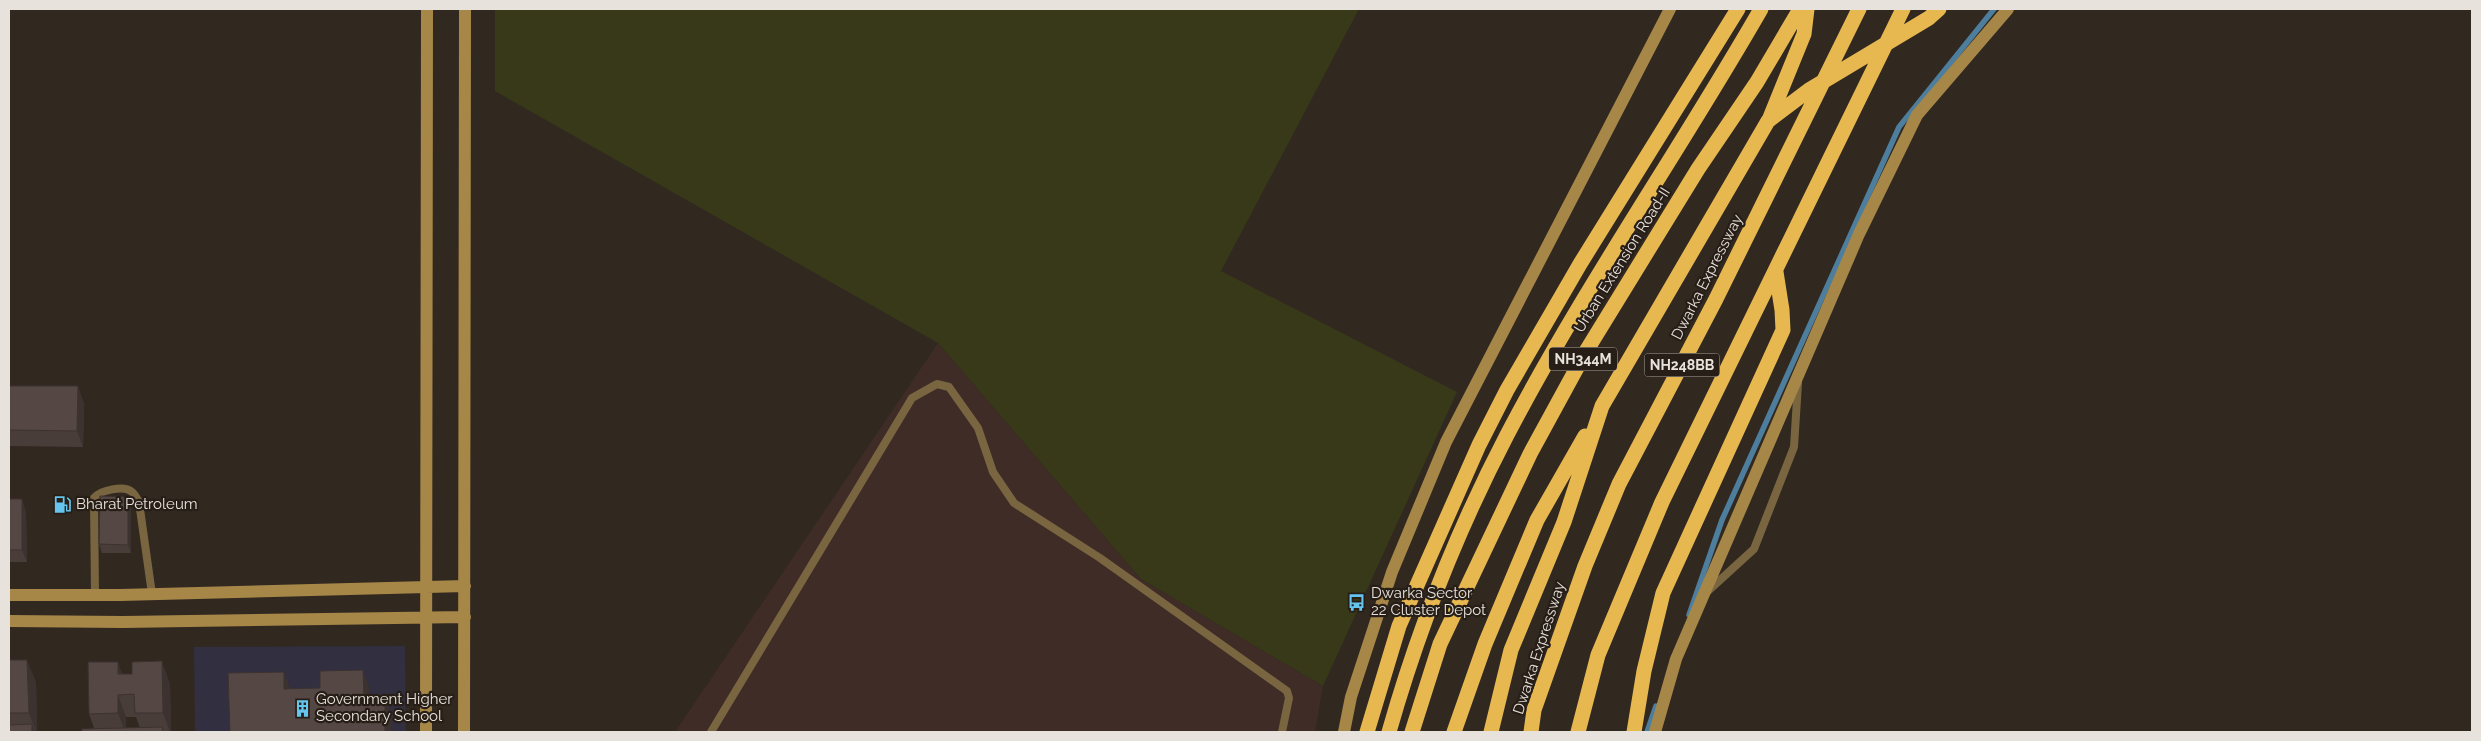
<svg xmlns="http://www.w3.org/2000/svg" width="2481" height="741" viewBox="0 0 2481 741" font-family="Raleway,sans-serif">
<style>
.industrial{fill:#3f2c27}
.education{fill:#312f40}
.green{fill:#373919}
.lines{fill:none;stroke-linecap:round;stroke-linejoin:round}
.stream{stroke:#4d7e9e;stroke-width:5.5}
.lane{stroke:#796640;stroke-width:8}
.secondary{stroke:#a68748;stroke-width:12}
.highway{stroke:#e8b850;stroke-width:15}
.wall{fill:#493d3a;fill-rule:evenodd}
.shaded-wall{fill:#3c3230}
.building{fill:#554744;stroke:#3c3230}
.labels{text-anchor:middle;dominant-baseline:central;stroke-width:4.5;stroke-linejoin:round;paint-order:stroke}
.shield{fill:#271f17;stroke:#aea8a1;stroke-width:1}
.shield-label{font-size:14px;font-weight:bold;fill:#e8e2dc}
.street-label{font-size:15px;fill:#e8e2dc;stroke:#271f17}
.poi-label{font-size:15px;fill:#e8e2dc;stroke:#271f17;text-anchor:start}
</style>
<rect width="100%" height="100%" fill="#312820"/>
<path class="industrial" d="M 938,343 L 1141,579 L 1323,686 L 1315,732 L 675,732 Z"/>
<path class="education" d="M 405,646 L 406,732 L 195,732 L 194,647 Z"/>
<path class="green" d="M 495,9 L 1359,9 L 1221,271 L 1457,392 L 1323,686 L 1141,579 L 938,343 L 495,91 Z"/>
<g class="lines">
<path class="stream" d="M 1689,615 L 1722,520 L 1899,127 L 1994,9
M 1647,732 L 1656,706"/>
<path class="lane" d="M 1708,591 L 1754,549 L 1794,447 L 1798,383
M 95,595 L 94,498 C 100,490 124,485 132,492 C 135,494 137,499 139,502 L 152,594
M 711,732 L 912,398 L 937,384 L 949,387 L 978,428 L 993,472 L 1014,503 L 1100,558 L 1287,691 L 1289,698 L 1282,732"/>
<path class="secondary" d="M 9,595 L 120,595 L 465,586
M 9,621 L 123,622 L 465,617
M 426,732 L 427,9
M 464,732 L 465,9
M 1344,732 L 1351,697 L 1392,572 L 1446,442 L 1670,9
M 1655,732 L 1676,659 L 1859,234 L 1917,115 L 2008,9"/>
<path class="highway" d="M 1769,120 L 1804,34 L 1807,9
M 1367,732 L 1399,626 L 1479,445 L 1507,390 L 1580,264 L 1738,9
M 1389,732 C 1418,630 1458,529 1507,435 C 1583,289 1679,152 1761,9
M 1412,732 L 1440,644 L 1530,454 L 1585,353 L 1698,169 L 1757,82 L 1800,9
M 1454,732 L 1485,644 L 1537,520 L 1585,436
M 1491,732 L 1511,650 L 1564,522 L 1602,406 L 1768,121 L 1809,90 L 1929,18 L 1939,9
M 1531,732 L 1534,710 L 1585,566 L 1619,484 L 1716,299 L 1859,9
M 1578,732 L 1598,655 L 1662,502 L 1903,9
M 1634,732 L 1644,671 L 1663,593 L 1783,330 L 1782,310 L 1776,272"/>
</g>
<path class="wall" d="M 9,386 L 84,403 L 83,447 L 9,446 Z
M 128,497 L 131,505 L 131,553 L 102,553 L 99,544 Z
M 9,499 L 26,512 L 27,562 L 9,562 Z
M 9,660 L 36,682 L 37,732 L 9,732 Z
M 122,674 L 170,684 L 171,732 L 82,732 L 94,728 L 89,714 ZM 126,717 L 136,717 L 140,728 L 126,728 Z"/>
<path class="shaded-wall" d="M 78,386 L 84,403 L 83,447 L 77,431 Z
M 128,497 L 131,505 L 131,553 L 128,545 Z
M 22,499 L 26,512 L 27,562 L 22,550 Z
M 27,660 L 36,682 L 37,732 L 36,732 L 29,713 Z
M 162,661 L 170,684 L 171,732 L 170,732 L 163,713 Z
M 118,662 L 126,685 L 118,674 Z
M 363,670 L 369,687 L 370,712 L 364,696 Z
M 284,672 L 290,688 L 290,705 L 284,689 Z
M 118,695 L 126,717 L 126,732 L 125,732 L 118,713 Z
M 385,695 L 391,712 L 391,732 L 385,732 Z
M 32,724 L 35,732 L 32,732 Z"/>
<path class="building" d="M 9,386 L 78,386 L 77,431 L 9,430 Z
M 100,496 L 128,497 L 128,545 L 99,544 Z
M 9,499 L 22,499 L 22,550 L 9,550 Z
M 9,660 L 27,660 L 29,713 L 9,713 Z
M 162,661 L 163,713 L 135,713 L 134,694 L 118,695 L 118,713 L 89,714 L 88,662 L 118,662 L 118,674 L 132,674 L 132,662 Z
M 363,670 L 364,696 L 385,695 L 385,732 L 230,732 L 228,673 L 284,672 L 284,689 L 320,688 L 320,671 Z
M 32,724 L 32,732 L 9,732 L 9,725 Z
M 162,727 L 163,732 L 82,732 L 82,729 Z"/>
<defs>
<symbol id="fuel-bare" viewBox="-9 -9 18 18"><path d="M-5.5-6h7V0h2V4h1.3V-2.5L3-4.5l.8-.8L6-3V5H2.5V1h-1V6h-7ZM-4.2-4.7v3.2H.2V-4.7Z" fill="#65c5ee" stroke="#271f17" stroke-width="2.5" paint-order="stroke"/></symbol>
<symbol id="bus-bare" viewBox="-9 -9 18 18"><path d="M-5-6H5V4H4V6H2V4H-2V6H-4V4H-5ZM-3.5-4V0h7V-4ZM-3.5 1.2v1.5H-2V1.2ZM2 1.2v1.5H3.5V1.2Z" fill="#65c5ee" stroke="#271f17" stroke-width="2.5" paint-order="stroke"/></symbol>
<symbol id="building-bare" viewBox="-9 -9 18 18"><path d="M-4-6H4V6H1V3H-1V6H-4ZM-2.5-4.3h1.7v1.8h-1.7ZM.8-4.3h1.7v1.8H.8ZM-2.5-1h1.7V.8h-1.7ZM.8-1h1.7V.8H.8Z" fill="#65c5ee" stroke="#271f17" stroke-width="2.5" paint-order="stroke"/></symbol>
</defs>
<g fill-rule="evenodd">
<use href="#fuel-bare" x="50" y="492" width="25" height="25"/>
<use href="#bus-bare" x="1344" y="590" width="25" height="25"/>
<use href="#building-bare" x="290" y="696" width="25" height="25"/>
</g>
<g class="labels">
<g class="shield">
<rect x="1549" y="347.5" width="68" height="23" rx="4"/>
<rect x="1644.5" y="353.5" width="75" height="23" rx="4"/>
</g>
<g class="shield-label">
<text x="1583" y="359">NH344M</text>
<text x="1682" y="365">NH248BB</text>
</g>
<g class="street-label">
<text transform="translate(1622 260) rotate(-58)">Urban Extension Road-II</text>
<text transform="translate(1707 277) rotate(-63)">Dwarka Expressway</text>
<text transform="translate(1539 648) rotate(-72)">Dwarka Expressway</text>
</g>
<g class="poi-label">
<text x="76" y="504">Bharat Petroleum</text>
<text x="1371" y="593">Dwarka Sector<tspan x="1371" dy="17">22 Cluster Depot</tspan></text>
<text x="316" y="699">Government Higher<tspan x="316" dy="17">Secondary School</tspan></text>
</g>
</g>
<rect width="2481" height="741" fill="none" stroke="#e8e2dc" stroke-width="20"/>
</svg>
